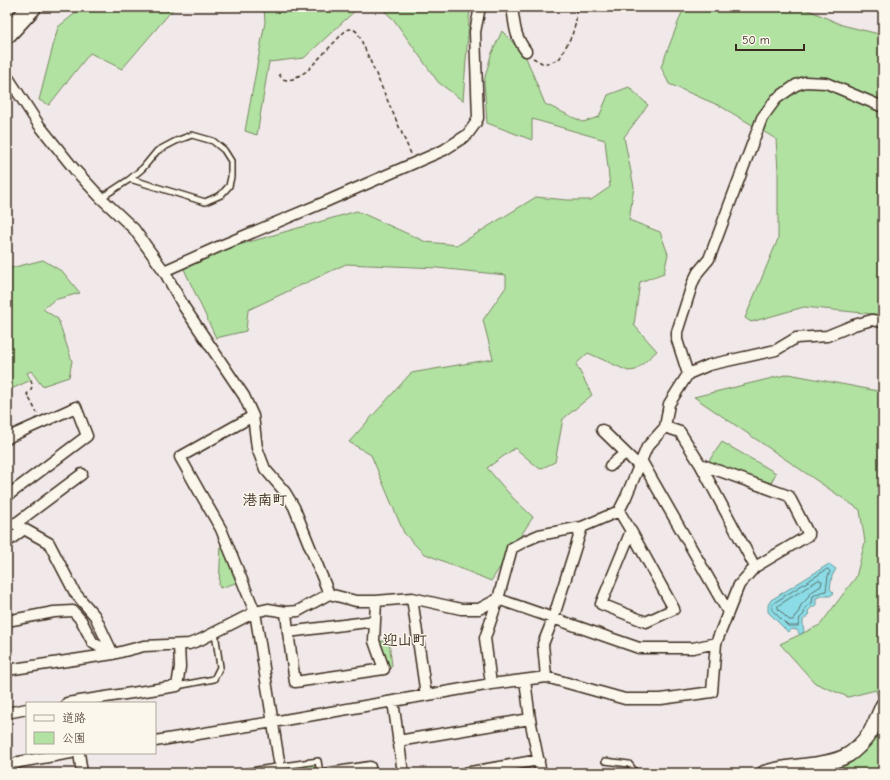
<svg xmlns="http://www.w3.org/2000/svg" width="890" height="780" viewBox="0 0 890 780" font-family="'Comic Neue','Klee One',sans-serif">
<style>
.green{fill:#b1e2a2;stroke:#768660}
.water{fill:#8bdce6;stroke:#6b9596}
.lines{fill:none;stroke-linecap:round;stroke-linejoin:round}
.shore{stroke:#5b716e;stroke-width:1}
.lane-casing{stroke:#3b2a1e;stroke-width:8}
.street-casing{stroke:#3b2a1e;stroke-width:13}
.secondary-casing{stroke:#3b2a1e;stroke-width:17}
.highway-casing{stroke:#3b2a1e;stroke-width:21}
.path{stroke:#3b2a1e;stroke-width:1.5;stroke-dasharray:4 3;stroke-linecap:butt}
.lane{stroke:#fbf7ec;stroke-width:5}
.street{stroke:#fbf7ec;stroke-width:10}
.secondary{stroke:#fbf7ec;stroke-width:14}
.highway{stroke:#fbf7ec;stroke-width:18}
.labels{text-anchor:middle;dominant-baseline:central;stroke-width:3;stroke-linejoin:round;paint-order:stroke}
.quarter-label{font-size:15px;font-weight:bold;fill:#3b2a1e;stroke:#fbf7ec}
</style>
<rect width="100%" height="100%" fill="#f1e9e9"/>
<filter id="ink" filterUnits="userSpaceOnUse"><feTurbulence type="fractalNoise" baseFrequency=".025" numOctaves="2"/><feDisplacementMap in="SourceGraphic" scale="8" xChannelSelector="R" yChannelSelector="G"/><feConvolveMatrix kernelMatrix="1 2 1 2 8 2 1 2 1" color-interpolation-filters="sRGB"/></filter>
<g filter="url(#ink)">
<path class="green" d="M 83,7 L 178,7 L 174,8 L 122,69 L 90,53 L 49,105 L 39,100 L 58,27 Z
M 262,7 L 359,7 L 304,58 L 269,62 L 257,135 L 245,131 L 265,22 L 264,8 Z
M 380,7 L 470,7 L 463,101 L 438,82 L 394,20 Z
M 684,7 L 802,7 L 842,25 L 883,35 L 883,315 L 804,307 L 751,322 L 745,318 L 778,239 L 778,171 L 776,139 L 720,106 L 669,84 L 661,67 Z
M 502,31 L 525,55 L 545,104 L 583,122 L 599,117 L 608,95 L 629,87 L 648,105 L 624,137 L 634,187 L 629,220 L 660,232 L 668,254 L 664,273 L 640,282 L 634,325 L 657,351 L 636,370 L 628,371 L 588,353 L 576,364 L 592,395 L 563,419 L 555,462 L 540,469 L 515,448 L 487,468 L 513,498 L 533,517 L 491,581 L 423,553 L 404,533 L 371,455 L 349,442 L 411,373 L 493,359 L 483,320 L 506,287 L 506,275 L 437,268 L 346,264 L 248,310 L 246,331 L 216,338 L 183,267 L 225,249 L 357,211 L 426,242 L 458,245 L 536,197 L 567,200 L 591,200 L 610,187 L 605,140 L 532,119 L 532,140 L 487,123 L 484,81 L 491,55 Z
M 43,260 L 63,272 L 80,293 L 54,300 L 43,309 L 58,319 L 72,361 L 69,377 L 42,386 L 31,371 L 27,373 L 31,380 L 7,391 L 7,269 Z
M 789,374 L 883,392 L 883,715 L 876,690 L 848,697 L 815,683 L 780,644 L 820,625 L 856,577 L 865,542 L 860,510 L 694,397 Z
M 722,442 L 776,473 L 770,485 L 708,462 Z
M 221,543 L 223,543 L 239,582 L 220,588 L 219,586 Z
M 389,640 L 392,666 L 387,667 L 377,642 Z
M 883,723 L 883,773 L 815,773 L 849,764 Z
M 311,764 L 317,767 L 317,773 L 258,773 Z"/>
<path class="water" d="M 829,564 L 836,569 L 832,576 L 830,589 L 834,593 L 830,596 L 822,596 L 816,598 L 816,607 L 812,607 L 808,611 L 809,615 L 803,620 L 803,627 L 804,631 L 800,635 L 797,630 L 792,629 L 788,632 L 768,612 L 768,605 L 771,600 Z"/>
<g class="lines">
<path class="shore" d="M 828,569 L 830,572 L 828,576 L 826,591 L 821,592 L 813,596 L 812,603 L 805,608 L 804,614 L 800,618 L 798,626 L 788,626 L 772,610 L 772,606 L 774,603 Z
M 819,580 L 822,581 L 821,586 L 810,593 L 807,599 L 801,605 L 799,611 L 796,615 L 793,620 L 789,620 L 778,609 L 778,606 Z"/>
<defs>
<path id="lane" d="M 192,135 L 213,141 L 224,150 L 231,161 L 231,177 L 229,186 L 221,195 L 205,202 L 130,179 L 143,168 L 157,151 L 176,141 Z
M 101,198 L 130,179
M 177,686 L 214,679 L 220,667 L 215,632
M 605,761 L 629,764 L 636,773
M 240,773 C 266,768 292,765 318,761 L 320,773"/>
<path id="street" d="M 512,7 C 515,26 514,35 526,51
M 7,76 L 39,125 L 75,170 L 101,198 L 134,229 L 164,271 L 184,307 L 244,396 L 253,416 L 257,448 L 265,469 L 285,492 L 294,507 L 329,594
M 164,271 L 218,247 L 325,202 L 444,150 L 467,135 L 475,124 L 478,118 L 475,32 L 480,7
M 688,374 L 677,340 L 677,332 L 693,282 L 698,272 L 709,259 L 762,118 L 776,99 L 796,85 L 805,82 L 826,83 L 883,107
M 253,416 L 180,457 L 199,491 L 221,529 L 255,612 L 279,761
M 665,427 L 680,432 L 700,464 L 755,567
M 602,430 L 639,466
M 7,439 L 11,436 L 76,407 L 87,436 L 7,496
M 641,460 L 728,612
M 610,466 L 625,453
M 619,511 L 631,531
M 7,522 L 15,524 L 49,543 L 75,593 L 95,616 L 113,654
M 15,524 L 82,474
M 631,531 L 674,609 L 646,622 L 601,604 Z
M 7,542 L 24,529
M 412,598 L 426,695
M 286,612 L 288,632 L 295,682 L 384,669 L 374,641 L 376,601
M 7,621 L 54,612 L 73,611 L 81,620 L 93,643 L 113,654
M 288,632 L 375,621
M 7,670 L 113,654 L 144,646 L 189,644 L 200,640 L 255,612 L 268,609 L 286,612 L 298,611 L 329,594 L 356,601 L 376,601 L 412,598 L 461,609 L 479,609 L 498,599 L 639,648 L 693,648 L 716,643
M 546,677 L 543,644 L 553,619 L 582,527
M 525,680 L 530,719 L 541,773
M 491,684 L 485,638 L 498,599 L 512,548 L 525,541 L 539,535 L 582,527 L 619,511 L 626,497 L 647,447 L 665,427 L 669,404 L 688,374 L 709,365 L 776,350 L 796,338 L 827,336 L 854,325 L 872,320 L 883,322
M 393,701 L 403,773
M 67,703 L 177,686 L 180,667 L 179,645
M 7,713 L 27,709
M 155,741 L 273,722 L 491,684 L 546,677 L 625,699 L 661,699 L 712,692 L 716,643 L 739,585 L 755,567 L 809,535 L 789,496 L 700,464
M 398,741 L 530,719
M 79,753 L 82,773
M 7,768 L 19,762 L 71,753
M 330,773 L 370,767 L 371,773
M 465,773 L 539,760"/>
<path id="secondary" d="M 764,773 C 790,764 825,768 848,755 C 856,750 864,741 870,733 C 875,724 879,714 883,705"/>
<path id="highway" d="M 7,34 L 32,7"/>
</defs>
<use href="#lane" class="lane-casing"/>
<use href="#street" class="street-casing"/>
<use href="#secondary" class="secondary-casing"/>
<use href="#highway" class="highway-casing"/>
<path class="path" d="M 533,58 L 542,63 L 550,63 L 560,58 L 572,35 L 576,22 L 576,7
M 279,74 L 282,79 L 287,80 L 293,79 L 307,71 L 346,30 C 352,28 354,29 358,33 L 411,154
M 31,380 C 33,387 32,389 27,394 L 37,413"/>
<use href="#lane" class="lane"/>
<use href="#street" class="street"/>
<use href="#secondary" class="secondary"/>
<use href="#highway" class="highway"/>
</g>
</g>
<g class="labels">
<g class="quarter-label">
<text x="265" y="500">港南町</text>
<text x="405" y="640">迎山町</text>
</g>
</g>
<rect width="890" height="780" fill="none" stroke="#fbf7ec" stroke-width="24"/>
<rect x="12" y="12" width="866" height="756" fill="none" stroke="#3b2a1e" stroke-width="1.5" filter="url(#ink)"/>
<rect x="26" y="702" width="130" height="52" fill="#fbf7ec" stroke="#aea59a"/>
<rect x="34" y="715" width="20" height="6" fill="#fbf7ec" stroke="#aea59a"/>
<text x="62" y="722" font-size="12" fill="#3b2a1e">道路</text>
<rect x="34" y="732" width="20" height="12" fill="#b1e2a2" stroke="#aea59a"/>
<text x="62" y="742" font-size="12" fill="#3b2a1e">公園</text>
<path d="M736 44v6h68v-6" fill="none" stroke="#3b2a1e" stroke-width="2"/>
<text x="742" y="44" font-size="12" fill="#3b2a1e" stroke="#fbf7ec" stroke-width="3" paint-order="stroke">50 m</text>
</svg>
